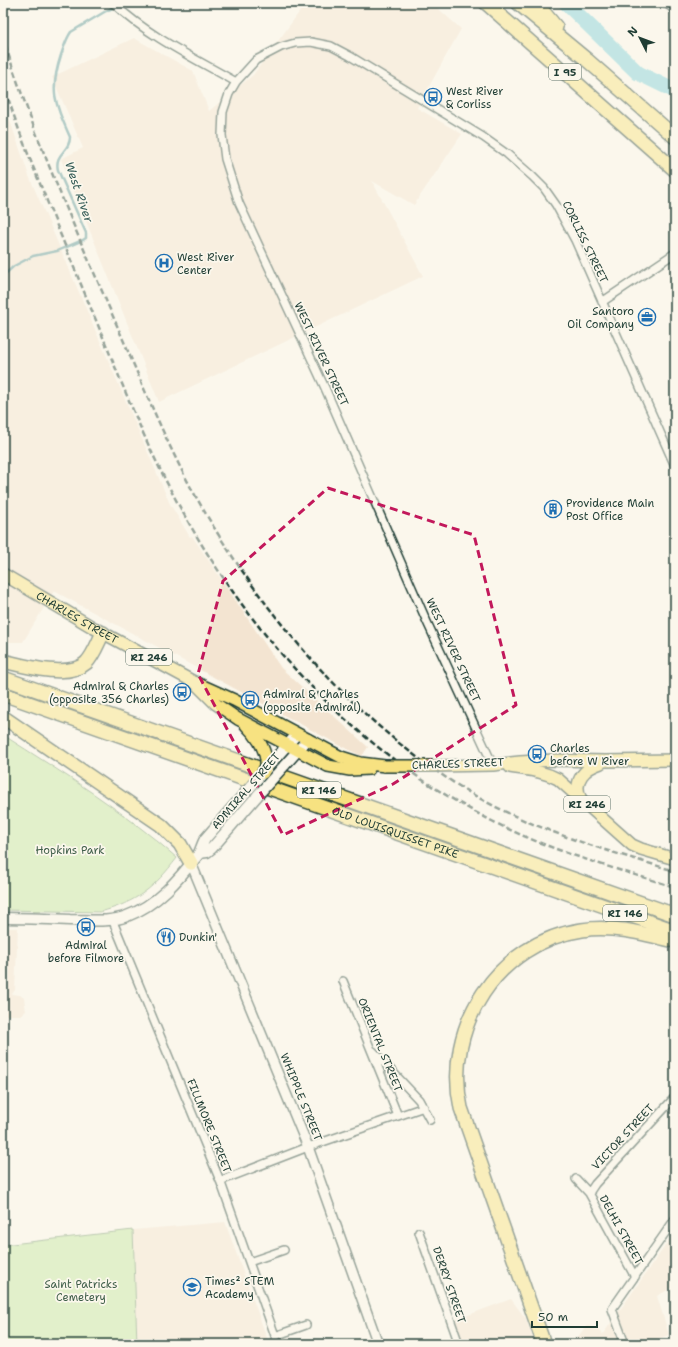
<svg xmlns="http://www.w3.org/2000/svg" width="678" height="1347" viewBox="0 0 678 1347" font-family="'Shantell Sans',sans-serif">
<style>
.built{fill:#f3e4d1}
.green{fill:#c3e7a2;stroke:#71926b}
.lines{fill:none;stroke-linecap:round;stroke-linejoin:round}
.stream{stroke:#589597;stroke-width:2.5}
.river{stroke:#7ecfd9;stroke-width:15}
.minor-casing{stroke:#1f3d34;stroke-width:10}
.tertiary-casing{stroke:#1f3d34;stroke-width:12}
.secondary-casing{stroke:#1f3d34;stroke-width:13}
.primary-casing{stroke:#1f3d34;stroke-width:14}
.motorway-casing{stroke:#1f3d34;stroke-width:16}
.minor{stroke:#fbf7ec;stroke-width:7}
.tertiary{stroke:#fbf7ec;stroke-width:9}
.secondary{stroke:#fbf7ec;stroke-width:10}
.primary{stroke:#f7e281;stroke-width:11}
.motorway{stroke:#f7e281;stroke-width:13}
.rail{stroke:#1f3d34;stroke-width:2.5;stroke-dasharray:6 3;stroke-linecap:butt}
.secondary-bridge-casing{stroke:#1f3d34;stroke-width:13;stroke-linecap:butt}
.primary-bridge-casing{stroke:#1f3d34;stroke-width:14;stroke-linecap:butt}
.secondary-bridge{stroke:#fbf7ec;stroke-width:10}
.primary-bridge{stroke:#f7e281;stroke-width:11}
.marked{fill:none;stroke:#c2185b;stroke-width:3;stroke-dasharray:8 5;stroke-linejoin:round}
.labels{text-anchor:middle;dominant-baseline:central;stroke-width:3.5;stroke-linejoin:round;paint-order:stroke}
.shield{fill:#fbf7ec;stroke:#61756b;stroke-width:1}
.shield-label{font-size:10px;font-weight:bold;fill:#1f3d34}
.poi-label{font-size:11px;fill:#1f3d34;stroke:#fbf7ec;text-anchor:start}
.street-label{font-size:11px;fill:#1f3d34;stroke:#fbf7ec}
.park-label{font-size:11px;fill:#405f4a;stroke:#fbf7ec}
.water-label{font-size:12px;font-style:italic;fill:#325a55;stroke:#fbf7ec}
</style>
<rect width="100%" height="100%" fill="#fbf7ec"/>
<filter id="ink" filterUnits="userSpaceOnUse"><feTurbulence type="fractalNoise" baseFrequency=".025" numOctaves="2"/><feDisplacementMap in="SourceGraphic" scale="8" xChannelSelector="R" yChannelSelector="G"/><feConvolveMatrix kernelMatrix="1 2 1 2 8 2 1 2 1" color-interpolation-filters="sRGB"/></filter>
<g filter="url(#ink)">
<path class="built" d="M 306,3 L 432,3 L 461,29 L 417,108 L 462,134 L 414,205 L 372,181 L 423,276 L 159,402 L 61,159 L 83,148 L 52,77 L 134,38 L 193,71 L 209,111 L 253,75 Z
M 3,100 L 29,176 L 170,504 L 190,537 L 192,536 L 281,668 L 368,747 L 362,756 L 341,746 L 54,591 L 23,642 L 3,642 Z
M 3,928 L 18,928 L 15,990 L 12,994 L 20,995 L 24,998 L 26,1011 L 21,1015 L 3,1015 Z
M 225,1222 L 269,1344 L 137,1344 L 133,1230 Z
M 675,1232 L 675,1286 L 657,1296 L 669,1335 L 643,1344 L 578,1344 L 577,1338 L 586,1326 L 591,1326 L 603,1334 Z
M 511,1299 L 526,1319 L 535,1344 L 463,1344 L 455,1320 Z"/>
<path class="green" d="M 3,735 C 63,773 124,811 177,858 C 154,888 137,902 100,912 L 3,910 Z
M 133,1230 L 137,1344 L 3,1344 L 3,1245 Z"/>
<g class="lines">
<path class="stream" d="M 3,276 L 14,266 L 33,256 L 57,251 L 83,240 L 86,238 L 86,233 L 58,170 C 54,153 70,152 70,137 C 55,103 49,92 61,55 C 64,47 66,39 71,32 L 106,11 L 124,3"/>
<path class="river" d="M 566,3 L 638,73 L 675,91"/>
<defs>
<path id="minor" d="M 113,3 C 148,36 194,58 236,82
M 665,3 L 675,10
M 602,302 L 675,253
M 493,765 L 427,622 L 325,388 L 239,203 L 225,159 L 222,135 L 223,112 L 229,94 L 236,82 L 256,60 L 281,47 L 295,43 L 311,42 L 331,46 L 350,56 L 483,137 L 507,154 L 532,176 L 544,188 L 556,205 L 575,240 L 675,466
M 112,919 L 221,1183 L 278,1344
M 343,981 L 398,1116
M 373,1051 L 419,1100 L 430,1120
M 576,1179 L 589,1193 L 635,1277
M 220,1181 L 308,1147 L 424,1107
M 589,1193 L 595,1184 L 675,1097
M 419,1232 L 459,1344
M 249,1262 L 284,1250
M 275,1336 L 306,1325
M 625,1344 L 612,1309 L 675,1219"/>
<path id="tertiary" d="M 191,863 L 308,1147 L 378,1344"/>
<path id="secondary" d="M 273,761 L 297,734
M 284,766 L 308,739
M 199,853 L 207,852 L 212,848 L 257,796
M 3,918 C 25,918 48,919 70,920 C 89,920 109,923 127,916 C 157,905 179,879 198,855 C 201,850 202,844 205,839 L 246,792"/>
<g id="primary">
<path id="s1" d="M 3,574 L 94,628 L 194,682 L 234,700 L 341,757 L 360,763 L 385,766"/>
<path d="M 198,686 L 216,704 L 238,719 L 328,766 L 350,770 L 369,769"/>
<path d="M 246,725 C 256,735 264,746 266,759"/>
<path d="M 435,766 L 493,765 L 520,762 L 555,760 L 605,761 L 675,760"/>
<path d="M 510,767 C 527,770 543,771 558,779 L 632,845 L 641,849 L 675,859"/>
<path d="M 580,797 C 573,780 585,768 601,763"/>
</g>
<g id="motorway">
<path d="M 486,3 L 675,170"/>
<path d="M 518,3 L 587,60 L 675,137"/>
<path d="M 536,3 L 556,27"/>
<path d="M 3,661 C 24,666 68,679 86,663 C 94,655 98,642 103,633"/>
<path d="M 3,678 L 675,915"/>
<path id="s2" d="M 3,694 L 675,931"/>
<path d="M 3,717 L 161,825 L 180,844 L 191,863"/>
<path d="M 544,1344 L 461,1108 C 443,1027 498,942 582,930 C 613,925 645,934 675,941"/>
</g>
</defs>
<use href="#minor" class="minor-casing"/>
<use href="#tertiary" class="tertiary-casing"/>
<use href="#secondary" class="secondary-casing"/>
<use href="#primary" class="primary-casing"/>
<use href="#motorway" class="motorway-casing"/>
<use href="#minor" class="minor"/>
<use href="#tertiary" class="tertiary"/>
<use href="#secondary" class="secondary"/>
<use href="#primary" class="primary"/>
<use href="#motorway" class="motorway"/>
<path class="rail" d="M 3,37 C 31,129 70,217 108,305 C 135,366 159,428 190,486 C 254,603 346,715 459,786 C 525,828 601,849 675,871
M 3,81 C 14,119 28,155 43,191 C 61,236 79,280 98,325 C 119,376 139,428 164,477 C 238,623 346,746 492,821 C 550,851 613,868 675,887"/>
<defs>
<path id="secondary-bridge" d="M 246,792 L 273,761
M 257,796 L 284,766"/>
<path id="primary-bridge" d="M 385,766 L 435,766
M 263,773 L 266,766 L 266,759"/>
</defs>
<use href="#secondary-bridge" class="secondary-bridge-casing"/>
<use href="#primary-bridge" class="primary-bridge-casing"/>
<use href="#secondary-bridge" class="secondary-bridge"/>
<use href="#primary-bridge" class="primary-bridge"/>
</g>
</g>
<path d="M0 0H678V1347H0ZM 328,488 L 474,535 L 516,705 L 393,784 L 283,835 L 198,674 L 223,581 Z" fill="#fbf7ec" fill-opacity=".55" fill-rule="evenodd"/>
<path class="marked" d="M 328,488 L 474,535 L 516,705 L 393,784 L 283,835 L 198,674 L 223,581 Z"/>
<defs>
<symbol id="bus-ring" viewBox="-11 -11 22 22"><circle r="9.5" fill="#fbf7ec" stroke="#1f6fb2" stroke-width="1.5"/><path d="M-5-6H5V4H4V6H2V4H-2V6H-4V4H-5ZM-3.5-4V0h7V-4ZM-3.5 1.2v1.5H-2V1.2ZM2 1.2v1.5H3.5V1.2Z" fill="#1f6fb2"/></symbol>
<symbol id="hospital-ring" viewBox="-11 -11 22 22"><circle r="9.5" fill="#fbf7ec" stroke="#1f6fb2" stroke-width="1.5"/><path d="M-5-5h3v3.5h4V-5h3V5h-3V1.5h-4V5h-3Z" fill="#1f6fb2"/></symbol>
<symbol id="office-ring" viewBox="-11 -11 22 22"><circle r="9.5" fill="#fbf7ec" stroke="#1f6fb2" stroke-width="1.5"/><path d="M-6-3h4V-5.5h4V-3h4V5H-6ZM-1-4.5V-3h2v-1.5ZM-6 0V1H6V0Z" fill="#1f6fb2"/></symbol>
<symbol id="building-ring" viewBox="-11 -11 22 22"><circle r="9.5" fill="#fbf7ec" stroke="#1f6fb2" stroke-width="1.5"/><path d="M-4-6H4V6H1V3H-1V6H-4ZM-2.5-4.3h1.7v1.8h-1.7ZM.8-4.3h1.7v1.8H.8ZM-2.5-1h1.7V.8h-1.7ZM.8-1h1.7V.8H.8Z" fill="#1f6fb2"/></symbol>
<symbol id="restaurant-ring" viewBox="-11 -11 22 22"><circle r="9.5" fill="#fbf7ec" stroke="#1f6fb2" stroke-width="1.5"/><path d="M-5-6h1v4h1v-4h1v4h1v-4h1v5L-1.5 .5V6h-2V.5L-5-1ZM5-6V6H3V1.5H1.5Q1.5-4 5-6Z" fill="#1f6fb2"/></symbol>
<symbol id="school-ring" viewBox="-11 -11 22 22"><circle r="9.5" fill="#fbf7ec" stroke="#1f6fb2" stroke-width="1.5"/><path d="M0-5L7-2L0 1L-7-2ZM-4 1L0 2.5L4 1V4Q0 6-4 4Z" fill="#1f6fb2"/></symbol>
</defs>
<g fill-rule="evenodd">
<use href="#bus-ring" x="423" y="87" width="20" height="20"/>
<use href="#hospital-ring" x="154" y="253" width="20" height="20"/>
<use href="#office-ring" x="637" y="307" width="20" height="20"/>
<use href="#building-ring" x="543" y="499" width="20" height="20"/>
<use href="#bus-ring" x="172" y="682" width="20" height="20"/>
<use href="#bus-ring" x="240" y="690" width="20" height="20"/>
<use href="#bus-ring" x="527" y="744" width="20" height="20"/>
<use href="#bus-ring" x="76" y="917" width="20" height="20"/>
<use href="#restaurant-ring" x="156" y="927" width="20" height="20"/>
<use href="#school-ring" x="182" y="1277" width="20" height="20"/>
</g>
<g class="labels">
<g class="shield">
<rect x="549" y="64" width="32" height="16" rx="3"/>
<rect x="126" y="649" width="46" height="16" rx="3"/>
<rect x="297" y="782" width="44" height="16" rx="3"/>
<rect x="564" y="796" width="46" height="16" rx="3"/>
<rect x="603" y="905" width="44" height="16" rx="3"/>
</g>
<g class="shield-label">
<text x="565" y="72">I 95</text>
<text x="149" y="657">RI 246</text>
<text x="319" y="790">RI 146</text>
<text x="587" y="804">RI 246</text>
<text x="625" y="913">RI 146</text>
</g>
<g class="poi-label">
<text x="446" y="91">West River<tspan x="446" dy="13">&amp; Corliss</tspan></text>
<text x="177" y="257">West River<tspan x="177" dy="13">Center</tspan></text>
<text x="634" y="311" text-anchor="end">Santoro<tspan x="634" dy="13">Oil Company</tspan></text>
<text x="566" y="503">Providence Main<tspan x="566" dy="13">Post Office</tspan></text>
<text x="169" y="686" text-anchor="end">Admiral &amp; Charles<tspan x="169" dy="13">(opposite 356 Charles)</tspan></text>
<text x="263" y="694">Admiral &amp; Charles<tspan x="263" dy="13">(opposite Admiral)</tspan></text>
<text x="550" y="748">Charles<tspan x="550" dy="13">before W River</tspan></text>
<text x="179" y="937">Dunkin'</text>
<text x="86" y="945" text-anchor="middle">Admiral<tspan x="86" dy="13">before Filmore</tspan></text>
<text x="205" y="1281">Times² STEM<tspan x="205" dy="13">Academy</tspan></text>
</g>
<g class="street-label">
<text transform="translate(585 242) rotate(64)">CORLISS STREET</text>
<text transform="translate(321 354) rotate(65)">WEST RIVER STREET</text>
<text stroke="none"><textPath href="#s1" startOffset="86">CHARLES STREET</textPath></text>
<text transform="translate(453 650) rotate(65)">WEST RIVER STREET</text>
<text transform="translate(458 764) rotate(-2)">CHARLES STREET</text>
<text transform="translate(246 791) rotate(-49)">ADMIRAL STREET</text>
<text stroke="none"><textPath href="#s2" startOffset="416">OLD LOUISQUISSET PIKE</textPath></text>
<text transform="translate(380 1045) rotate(68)">ORIENTAL STREET</text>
<text transform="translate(301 1097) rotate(68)">WHIPPLE STREET</text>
<text transform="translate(209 1126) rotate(68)">FILLMORE STREET</text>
<text transform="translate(623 1137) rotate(-47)">VICTOR STREET</text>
<text transform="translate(621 1230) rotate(61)">DELHI STREET</text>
<text transform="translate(449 1285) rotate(71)">DERRY STREET</text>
</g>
<g class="park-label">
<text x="70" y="850">Hopkins Park</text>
<text x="81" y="1284">Saint Patricks<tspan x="81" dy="13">Cemetery</tspan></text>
</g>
<g class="water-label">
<text transform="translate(79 192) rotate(71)">West River</text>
</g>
</g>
<rect width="678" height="1347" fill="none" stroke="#fbf7ec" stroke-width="16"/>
<rect x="8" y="8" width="662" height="1331" fill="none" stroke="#1f3d34" stroke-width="1.5" filter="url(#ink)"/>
<g transform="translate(640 38) rotate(312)" stroke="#fbf7ec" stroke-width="3" paint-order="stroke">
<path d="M0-3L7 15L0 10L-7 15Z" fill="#1f3d34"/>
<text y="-6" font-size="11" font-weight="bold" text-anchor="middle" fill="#1f3d34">N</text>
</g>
<path d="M532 1321v6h65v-6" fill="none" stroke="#1f3d34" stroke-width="2"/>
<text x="538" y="1321" font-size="12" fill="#1f3d34" stroke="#fbf7ec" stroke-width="3" paint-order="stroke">50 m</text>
</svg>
